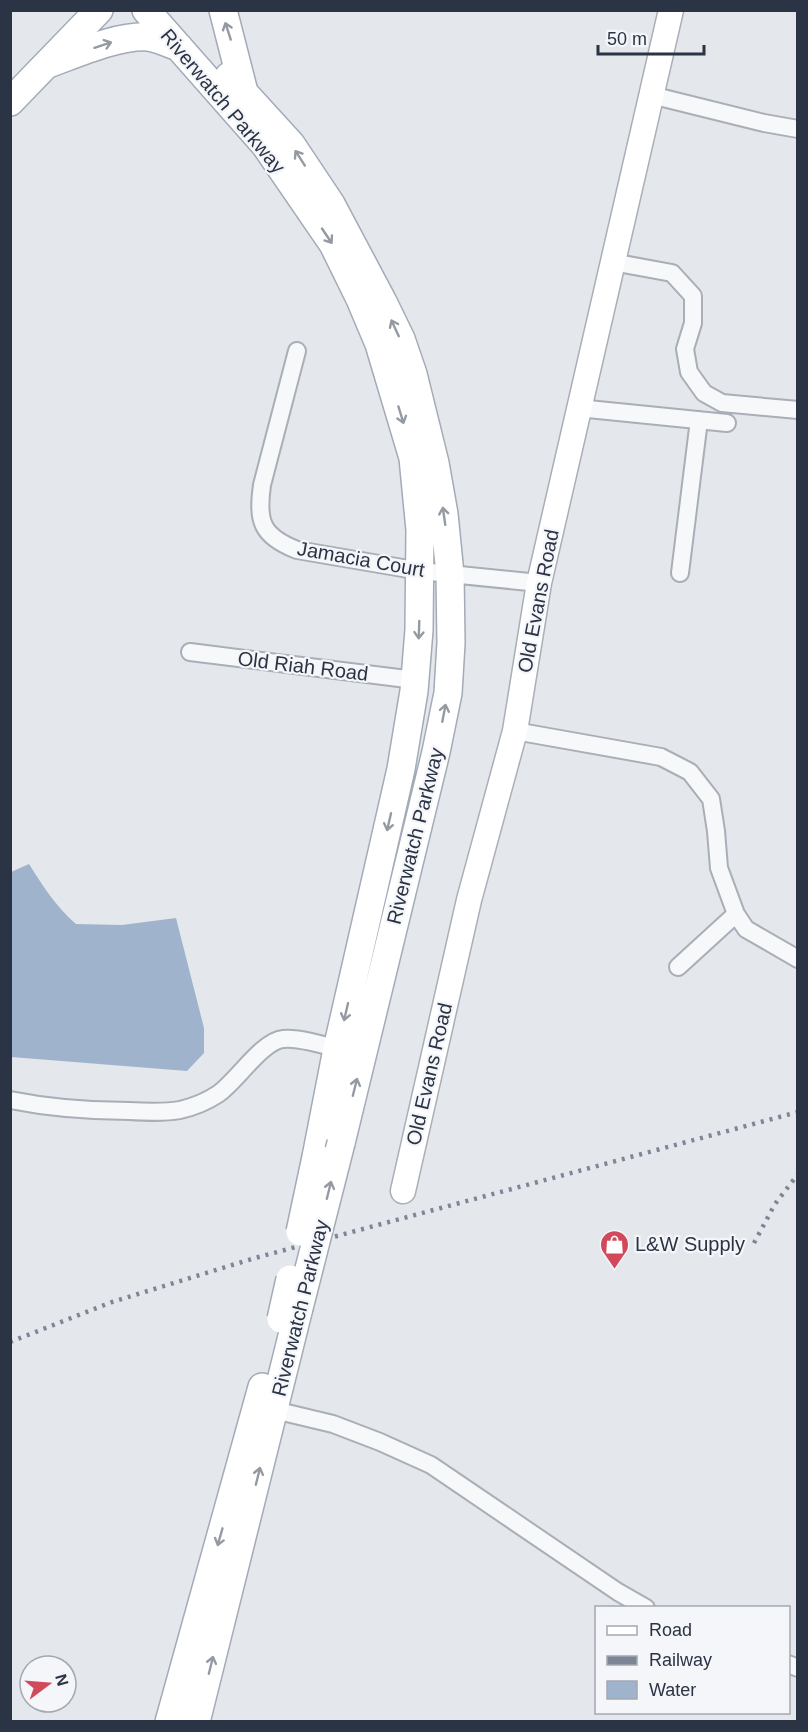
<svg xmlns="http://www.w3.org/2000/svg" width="808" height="1732" viewBox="0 0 808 1732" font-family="Helvetica,sans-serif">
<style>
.water{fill:#9fb4cc}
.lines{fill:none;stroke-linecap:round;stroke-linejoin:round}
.street-casing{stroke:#a9aeb7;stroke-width:20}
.secondary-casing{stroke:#a9aeb7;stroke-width:27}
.primary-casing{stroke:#a3abb8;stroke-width:30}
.street{stroke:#f7f8fa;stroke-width:16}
.secondary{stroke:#fff;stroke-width:24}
.primary{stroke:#fff;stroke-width:27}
.rail{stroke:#7d8696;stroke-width:4.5;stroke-dasharray:3 6;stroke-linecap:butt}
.primary-bridge-casing{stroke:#a3abb8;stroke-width:30;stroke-linecap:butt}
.primary-bridge{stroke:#fff;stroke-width:27}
.oneway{stroke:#959aa2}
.labels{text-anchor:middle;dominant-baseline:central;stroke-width:4.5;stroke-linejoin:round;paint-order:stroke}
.street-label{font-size:20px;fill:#2b3445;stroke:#f4f6f9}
.poi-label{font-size:20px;fill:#2b3445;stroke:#f4f6f9;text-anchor:start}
</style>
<rect width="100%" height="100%" fill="#e4e7ec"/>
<path class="water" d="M 29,864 C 43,886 56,907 76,924 L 122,925 L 176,918 L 204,1028 L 204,1053 L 187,1071 L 11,1057 L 11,872 Z"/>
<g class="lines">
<defs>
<path id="street" d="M 651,95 L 764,123 L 798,129
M 612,262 L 672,273 L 693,296 L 693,323 L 685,349 L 689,372 L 704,393 L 722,403 L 798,410
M 297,351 L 262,485 C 257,521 261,536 297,550 L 420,571 L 539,583
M 578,408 L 727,423
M 680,573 L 699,420
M 190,652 L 415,680
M 515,731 L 661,757 L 690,772 L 711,799 L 716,831 L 719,868 L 736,914 L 746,929 L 798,959
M 678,967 L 736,914
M 10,1100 C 50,1108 89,1111 129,1111 C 146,1112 163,1113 180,1110 C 193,1107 206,1102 218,1094 C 236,1082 262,1041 283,1039 C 296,1037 325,1045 337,1049
M 266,1408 L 333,1424 L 380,1442 L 431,1465 L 618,1592 L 646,1608
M 788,1664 L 798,1668"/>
<path id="secondary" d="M 403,1191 L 469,900 L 515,731 L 539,583 L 671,10"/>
<path id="primary" d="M 146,10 L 265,145 L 333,244 L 360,299 L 379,344 L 413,458 L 420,530 L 419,630 L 414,691 L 401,769 L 337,1049 L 316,1157
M 223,10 L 244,92
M 48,64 C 76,54 118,35 148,37 C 158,38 169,44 179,47
M 229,76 L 291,144 L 331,204 L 383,302 L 401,339 L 413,374 L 435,463 L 444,514 L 450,574 L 451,643 L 448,693 L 436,752 L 341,1143
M 10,102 L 99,10
M 169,1722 L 262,1387
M 196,1722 L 299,1308"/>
</defs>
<use href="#street" class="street-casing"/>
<use href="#secondary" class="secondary-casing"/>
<use href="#primary" class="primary-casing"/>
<use href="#street" class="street"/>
<use href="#secondary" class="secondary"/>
<use href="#primary" class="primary"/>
<path class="rail" d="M 754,1243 L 775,1204 L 798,1174
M 10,1342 L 112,1302 L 255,1258 L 798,1112"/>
<defs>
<path id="primary-bridge" d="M 300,1232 L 316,1157
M 299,1308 L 341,1143
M 281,1319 L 290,1279"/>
</defs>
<use href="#primary-bridge" class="primary-bridge-casing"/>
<use href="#primary-bridge" class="primary-bridge"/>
</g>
<defs><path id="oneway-shaft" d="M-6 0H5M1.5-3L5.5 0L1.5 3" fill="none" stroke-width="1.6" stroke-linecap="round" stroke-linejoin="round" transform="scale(1.5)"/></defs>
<g class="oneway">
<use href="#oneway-shaft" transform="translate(228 31) rotate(-108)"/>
<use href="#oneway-shaft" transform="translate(103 45) rotate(-18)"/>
<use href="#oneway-shaft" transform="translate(300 158) rotate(-123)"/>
<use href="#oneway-shaft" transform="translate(327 236) rotate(56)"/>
<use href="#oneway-shaft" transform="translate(395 328) rotate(-115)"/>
<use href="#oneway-shaft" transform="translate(401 415) rotate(73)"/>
<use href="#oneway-shaft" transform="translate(444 516) rotate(-98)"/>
<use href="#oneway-shaft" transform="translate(419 630) rotate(92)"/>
<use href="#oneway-shaft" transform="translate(444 713) rotate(-79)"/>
<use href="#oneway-shaft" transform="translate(389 822) rotate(103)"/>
<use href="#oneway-shaft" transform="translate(346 1012) rotate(103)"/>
<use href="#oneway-shaft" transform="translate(355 1087) rotate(-76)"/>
<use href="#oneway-shaft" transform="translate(329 1190) rotate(-76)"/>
<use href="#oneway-shaft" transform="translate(258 1476) rotate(-76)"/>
<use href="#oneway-shaft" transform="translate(220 1537) rotate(106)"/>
<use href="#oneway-shaft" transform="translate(211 1665) rotate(-76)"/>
</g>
<defs>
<symbol id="shop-pin" viewBox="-11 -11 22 30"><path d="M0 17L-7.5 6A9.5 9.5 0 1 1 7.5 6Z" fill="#d1495b" stroke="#f4f6f9"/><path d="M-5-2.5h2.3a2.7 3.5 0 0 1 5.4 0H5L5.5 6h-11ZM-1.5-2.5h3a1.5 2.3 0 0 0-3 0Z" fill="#fff"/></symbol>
</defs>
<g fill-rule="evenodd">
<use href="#shop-pin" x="598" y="1228" width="33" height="45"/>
</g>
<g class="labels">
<g class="street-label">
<text transform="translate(223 101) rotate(50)">Riverwatch Parkway</text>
<text transform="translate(361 559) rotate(10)">Jamacia Court</text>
<text transform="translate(538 601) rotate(-79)">Old Evans Road</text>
<text transform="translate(303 666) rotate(7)">Old Riah Road</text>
<text transform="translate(415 836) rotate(-76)">Riverwatch Parkway</text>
<text transform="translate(429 1074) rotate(-77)">Old Evans Road</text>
<text transform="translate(300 1308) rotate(-76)">Riverwatch Parkway</text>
</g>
<g class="poi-label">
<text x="635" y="1244">L&amp;W Supply</text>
</g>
</g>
<rect width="808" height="1732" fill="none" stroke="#2b3445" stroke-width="24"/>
<rect x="595" y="1606" width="195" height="108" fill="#f4f6f9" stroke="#a4a8b1" stroke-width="1.5"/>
<rect x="607" y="1626" width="30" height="9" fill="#ffffff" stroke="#a4a8b1" stroke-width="1.5"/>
<text x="649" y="1636" font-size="18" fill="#2b3445">Road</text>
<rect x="607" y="1656" width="30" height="9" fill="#7d8696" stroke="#a4a8b1" stroke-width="1.5"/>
<text x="649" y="1666" font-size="18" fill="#2b3445">Railway</text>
<rect x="607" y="1681" width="30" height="18" fill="#9fb4cc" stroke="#a4a8b1" stroke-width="1.5"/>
<text x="649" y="1696" font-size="18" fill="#2b3445">Water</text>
<g transform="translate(48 1684) rotate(74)"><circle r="28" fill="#f4f6f9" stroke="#a4a8b1" stroke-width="1.5"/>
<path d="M0-4.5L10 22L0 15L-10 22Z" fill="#d1495b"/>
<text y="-9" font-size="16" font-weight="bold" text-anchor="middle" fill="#2b3445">N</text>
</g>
<path d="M598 45v9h106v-9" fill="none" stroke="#2b3445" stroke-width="3"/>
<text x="607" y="45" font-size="18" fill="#2b3445" stroke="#f4f6f9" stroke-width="4.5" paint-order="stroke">50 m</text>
</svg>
